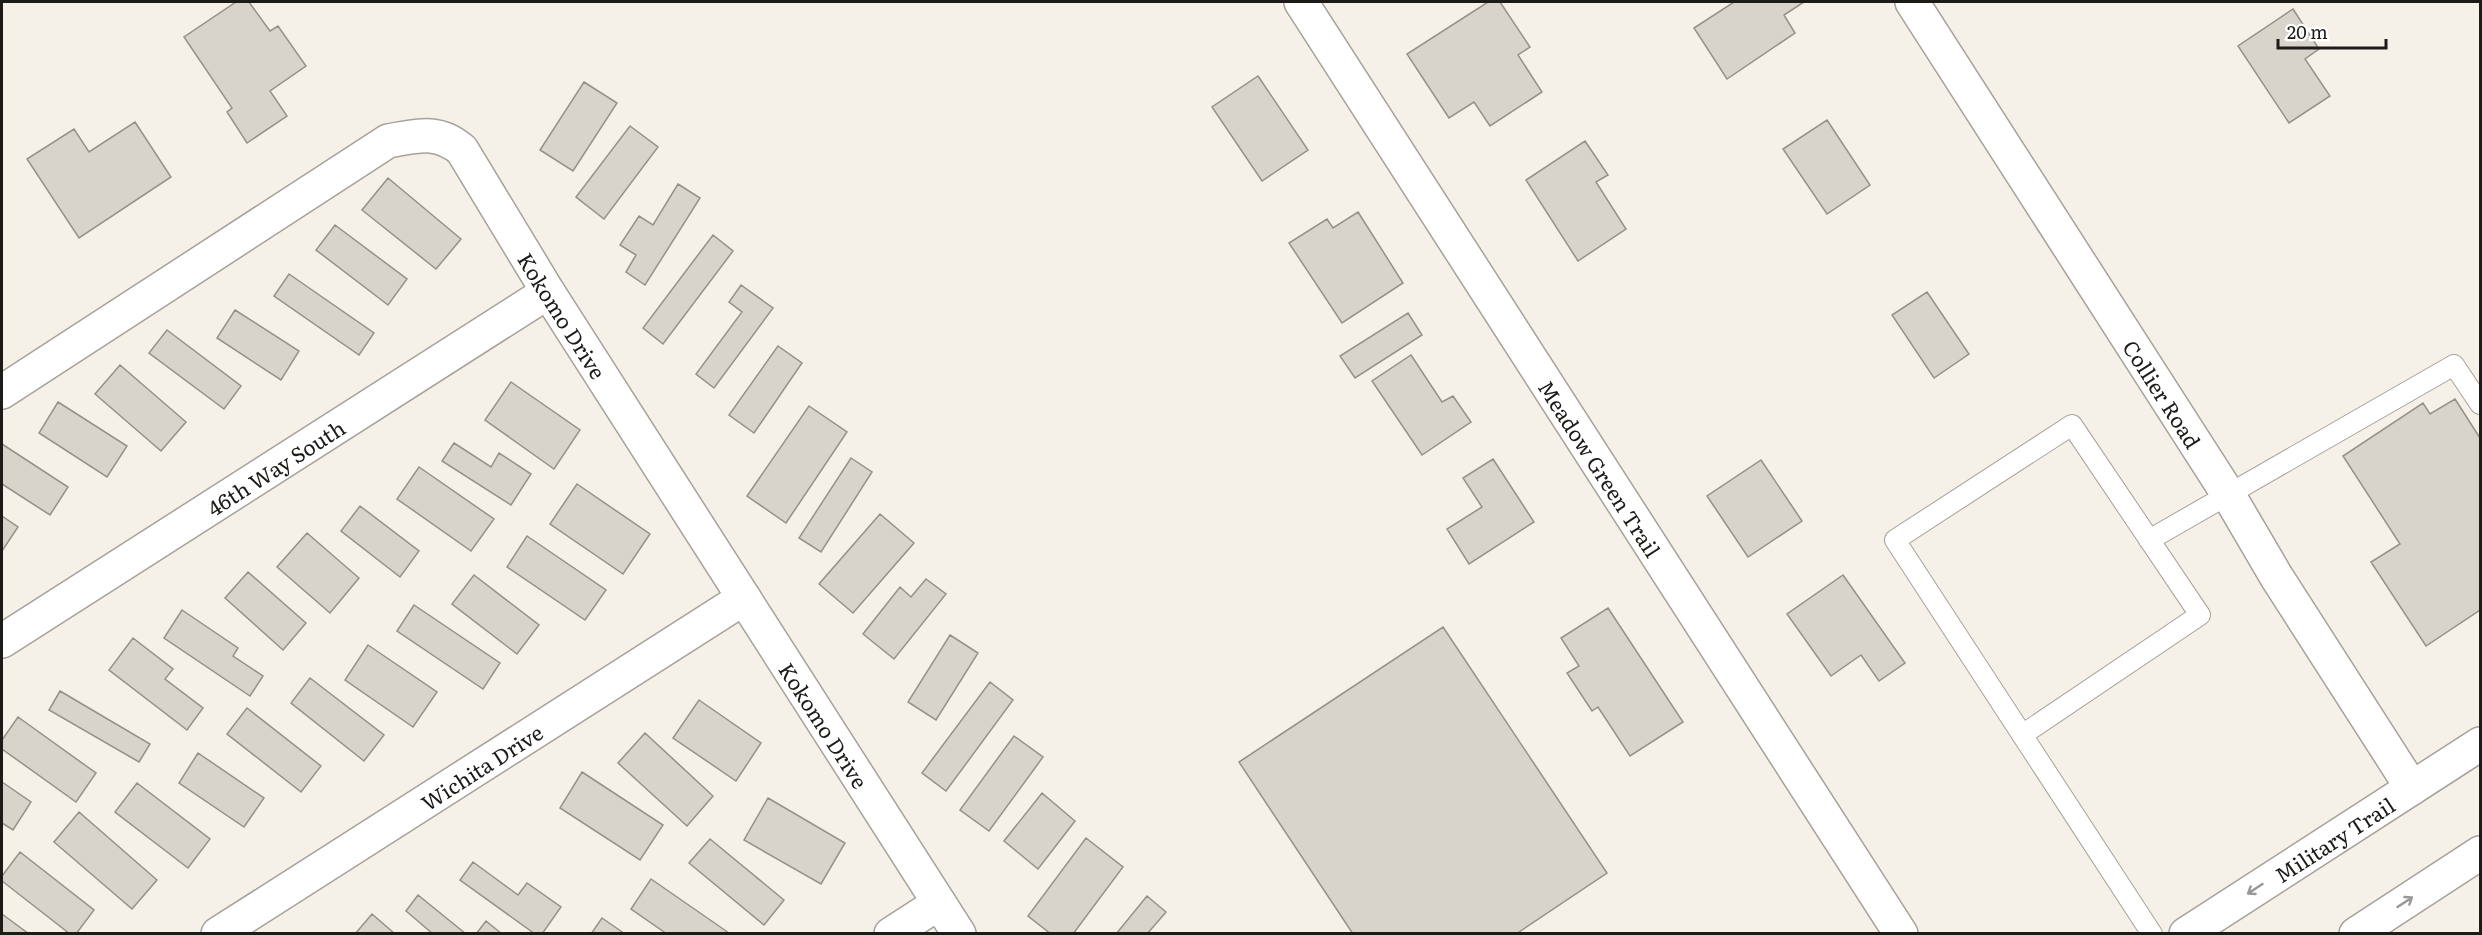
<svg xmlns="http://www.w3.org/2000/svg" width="2482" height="935" viewBox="0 0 2482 935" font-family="Literata,serif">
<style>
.building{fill:#d8d3cb;stroke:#959088;stroke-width:1.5}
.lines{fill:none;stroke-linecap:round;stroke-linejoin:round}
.lane-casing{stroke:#a6a19a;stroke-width:22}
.street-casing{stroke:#a6a19a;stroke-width:36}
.secondary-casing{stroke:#a6a19a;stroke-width:36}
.lane{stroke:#fff;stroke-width:20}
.street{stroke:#fff;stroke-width:33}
.secondary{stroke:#fff;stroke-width:33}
.oneway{stroke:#999897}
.labels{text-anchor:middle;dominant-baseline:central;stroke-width:4.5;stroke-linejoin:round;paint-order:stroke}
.street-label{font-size:21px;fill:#1d1b18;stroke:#fff}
</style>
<rect width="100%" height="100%" fill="#f6f1e8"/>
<path class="building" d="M 236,2 L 249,2 L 270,31 L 278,26 L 306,66 L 270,91 L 287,116 L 247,143 L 227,112 L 232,108 L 184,37 Z
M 1488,2 L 1500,2 L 1530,47 L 1518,55 L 1542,92 L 1490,126 L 1474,102 L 1449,118 L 1407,54 Z
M 1734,2 L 1804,2 L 1784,15 L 1795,33 L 1727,79 L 1694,28 Z
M 2293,9 L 2319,49 L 2305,59 L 2330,96 L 2289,123 L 2238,46 Z
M 1258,76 L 1308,150 L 1262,181 L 1212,107 Z
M 584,82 L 617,103 L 573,171 L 540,150 Z
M 1827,120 L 1870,185 L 1827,214 L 1783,149 Z
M 135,122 L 171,177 L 79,238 L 27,159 L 74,129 L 89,152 Z
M 630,126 L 658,147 L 604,219 L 576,197 Z
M 1585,141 L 1608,175 L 1596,182 L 1626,229 L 1578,261 L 1526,180 Z
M 388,178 L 461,239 L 436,269 L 362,210 Z
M 678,184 L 700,198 L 645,285 L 626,272 L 636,255 L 620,245 L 639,216 L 653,225 Z
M 1358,212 L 1403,283 L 1342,323 L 1289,243 L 1327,219 L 1333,228 Z
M 335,225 L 407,279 L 388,305 L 316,250 Z
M 713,235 L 733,251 L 663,344 L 643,328 Z
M 289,274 L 374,333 L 359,355 L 274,296 Z
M 741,285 L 773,308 L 714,388 L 696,374 L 742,312 L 729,302 Z
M 1927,292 L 1969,354 L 1934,378 L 1892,315 Z
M 235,310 L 299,351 L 281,380 L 217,338 Z
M 1408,313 L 1422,335 L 1355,378 L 1340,356 Z
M 167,330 L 241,386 L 224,409 L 149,353 Z
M 778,346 L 802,363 L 754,433 L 729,415 Z
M 1411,355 L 1442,402 L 1453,396 L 1471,422 L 1422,455 L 1372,381 Z
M 120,365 L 186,422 L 161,451 L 95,394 Z
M 511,382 L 580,430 L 554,469 L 485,420 Z
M 2455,399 L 2480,438 L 2480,610 L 2426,646 L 2371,562 L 2400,544 L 2343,456 L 2423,403 L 2430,414 Z
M 58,402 L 127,446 L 107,477 L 39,433 Z
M 809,406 L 847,432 L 786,523 L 747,496 Z
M 454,443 L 491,467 L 499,453 L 531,474 L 511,505 L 442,461 Z
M 2,444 L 68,487 L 50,515 L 2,484 Z
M 851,458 L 872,472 L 821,552 L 799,538 Z
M 1493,459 L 1534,522 L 1469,564 L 1447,529 L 1482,507 L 1463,478 Z
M 1761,460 L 1802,521 L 1748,557 L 1707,496 Z
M 419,467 L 494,519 L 471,551 L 397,499 Z
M 577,484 L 650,534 L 623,574 L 550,524 Z
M 360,506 L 419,551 L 400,577 L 341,531 Z
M 880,514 L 914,543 L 853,613 L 819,584 Z
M 2,516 L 18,527 L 2,551 Z
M 307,533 L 359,578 L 330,613 L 277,567 Z
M 527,536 L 606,590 L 585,620 L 507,567 Z
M 248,572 L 306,623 L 283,650 L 225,598 Z
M 474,575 L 539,625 L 517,654 L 452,604 Z
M 1843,575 L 1905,663 L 1879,681 L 1861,655 L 1831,676 L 1787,614 Z
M 926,579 L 946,594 L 894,659 L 863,634 L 900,587 L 911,597 Z
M 414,605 L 500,663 L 483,689 L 397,631 Z
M 1608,608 L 1683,722 L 1630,756 L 1598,707 L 1592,711 L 1567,673 L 1579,666 L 1561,638 Z
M 182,610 L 238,648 L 233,656 L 263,676 L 250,696 L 164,638 Z
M 1443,627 L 1607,873 L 1516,934 L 1353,934 L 1239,762 Z
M 950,635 L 978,653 L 936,720 L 908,702 Z
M 133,638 L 173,669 L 165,679 L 203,708 L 187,730 L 109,670 Z
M 368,645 L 437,692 L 413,727 L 345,680 Z
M 310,678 L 384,735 L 364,761 L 291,703 Z
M 990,682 L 1013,700 L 946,791 L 922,773 Z
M 60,691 L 150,744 L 139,762 L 49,710 Z
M 699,700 L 761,743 L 736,781 L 673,738 Z
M 247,708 L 321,766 L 301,792 L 227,734 Z
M 18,717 L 96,773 L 76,802 L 2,749 L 2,740 Z
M 645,733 L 713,796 L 687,826 L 618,763 Z
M 1014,736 L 1043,757 L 989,831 L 960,810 Z
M 198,753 L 264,798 L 244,827 L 179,783 Z
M 582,772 L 663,825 L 640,860 L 560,808 Z
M 2,782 L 31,802 L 13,830 L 2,823 Z
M 137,783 L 210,839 L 188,868 L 115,812 Z
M 1042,793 L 1075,821 L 1038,869 L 1004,841 Z
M 768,798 L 845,843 L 821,884 L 744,840 Z
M 79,812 L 157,880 L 132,909 L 54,842 Z
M 1086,838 L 1123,867 L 1073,934 L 1051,934 L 1028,916 Z
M 710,839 L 784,900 L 764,925 L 689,863 Z
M 20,852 L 94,910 L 76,934 L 70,934 L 2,881 L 2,876 Z
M 473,862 L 518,895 L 527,883 L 561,907 L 542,934 L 535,934 L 460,880 Z
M 651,879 L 729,933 L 728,934 L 667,934 L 631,909 Z
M 418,895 L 466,934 L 433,934 L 406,911 Z
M 1147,896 L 1166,912 L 1147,934 L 1116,934 Z
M 2,914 L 29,934 L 2,934 Z
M 372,914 L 395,934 L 355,934 Z
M 602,918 L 625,934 L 591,934 Z
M 486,921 L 502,934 L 476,934 Z"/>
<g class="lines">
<defs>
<path id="lane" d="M 2149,540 L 2454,365 L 2480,404
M 2022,735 L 2200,615 L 2072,425 L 1895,540 L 2152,934"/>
<g id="street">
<path id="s1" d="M 1301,2 L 1901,934"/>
<path id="s2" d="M 1912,2 L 2228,494 L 2276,576 L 2412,788"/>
<path id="s3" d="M 2,392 L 388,141 C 417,136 438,129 462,150 L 548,292 L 959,934"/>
<path id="s4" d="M 2,641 L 548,292"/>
<path id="s5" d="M 218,934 L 744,598"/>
<path d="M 891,934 L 939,903"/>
</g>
<g id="secondary">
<path id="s6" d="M 2186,934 L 2480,744"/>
<path d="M 2356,934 L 2480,853"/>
</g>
</defs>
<use href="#lane" class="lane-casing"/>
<use href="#street" class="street-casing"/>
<use href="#secondary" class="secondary-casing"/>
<use href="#lane" class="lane"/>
<use href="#street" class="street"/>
<use href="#secondary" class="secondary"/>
</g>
<defs><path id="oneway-shaft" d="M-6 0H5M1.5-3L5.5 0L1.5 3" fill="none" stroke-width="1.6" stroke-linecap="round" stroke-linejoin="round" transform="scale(1.5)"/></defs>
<g class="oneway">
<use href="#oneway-shaft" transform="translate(2255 889) rotate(147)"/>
<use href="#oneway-shaft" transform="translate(2405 902) rotate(-33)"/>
</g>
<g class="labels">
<g class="street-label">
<text stroke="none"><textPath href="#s3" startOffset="732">Kokomo Drive</textPath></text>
<text stroke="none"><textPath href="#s2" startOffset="465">Collier Road</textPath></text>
<text stroke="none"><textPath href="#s4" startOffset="324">46th Way South</textPath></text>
<text stroke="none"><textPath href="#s1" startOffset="554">Meadow Green Trail</textPath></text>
<text stroke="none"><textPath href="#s3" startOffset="1218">Kokomo Drive</textPath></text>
<text stroke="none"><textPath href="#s5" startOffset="312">Wichita Drive</textPath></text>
<text stroke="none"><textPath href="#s6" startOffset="176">Military Trail</textPath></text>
</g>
</g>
<rect width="2482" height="935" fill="none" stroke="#1d1b18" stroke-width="6"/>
<path d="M2278 39v9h108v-9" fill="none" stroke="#1d1b18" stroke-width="3"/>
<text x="2287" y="39" font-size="18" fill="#1d1b18" stroke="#ffffff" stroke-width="4.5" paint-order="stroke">20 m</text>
</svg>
